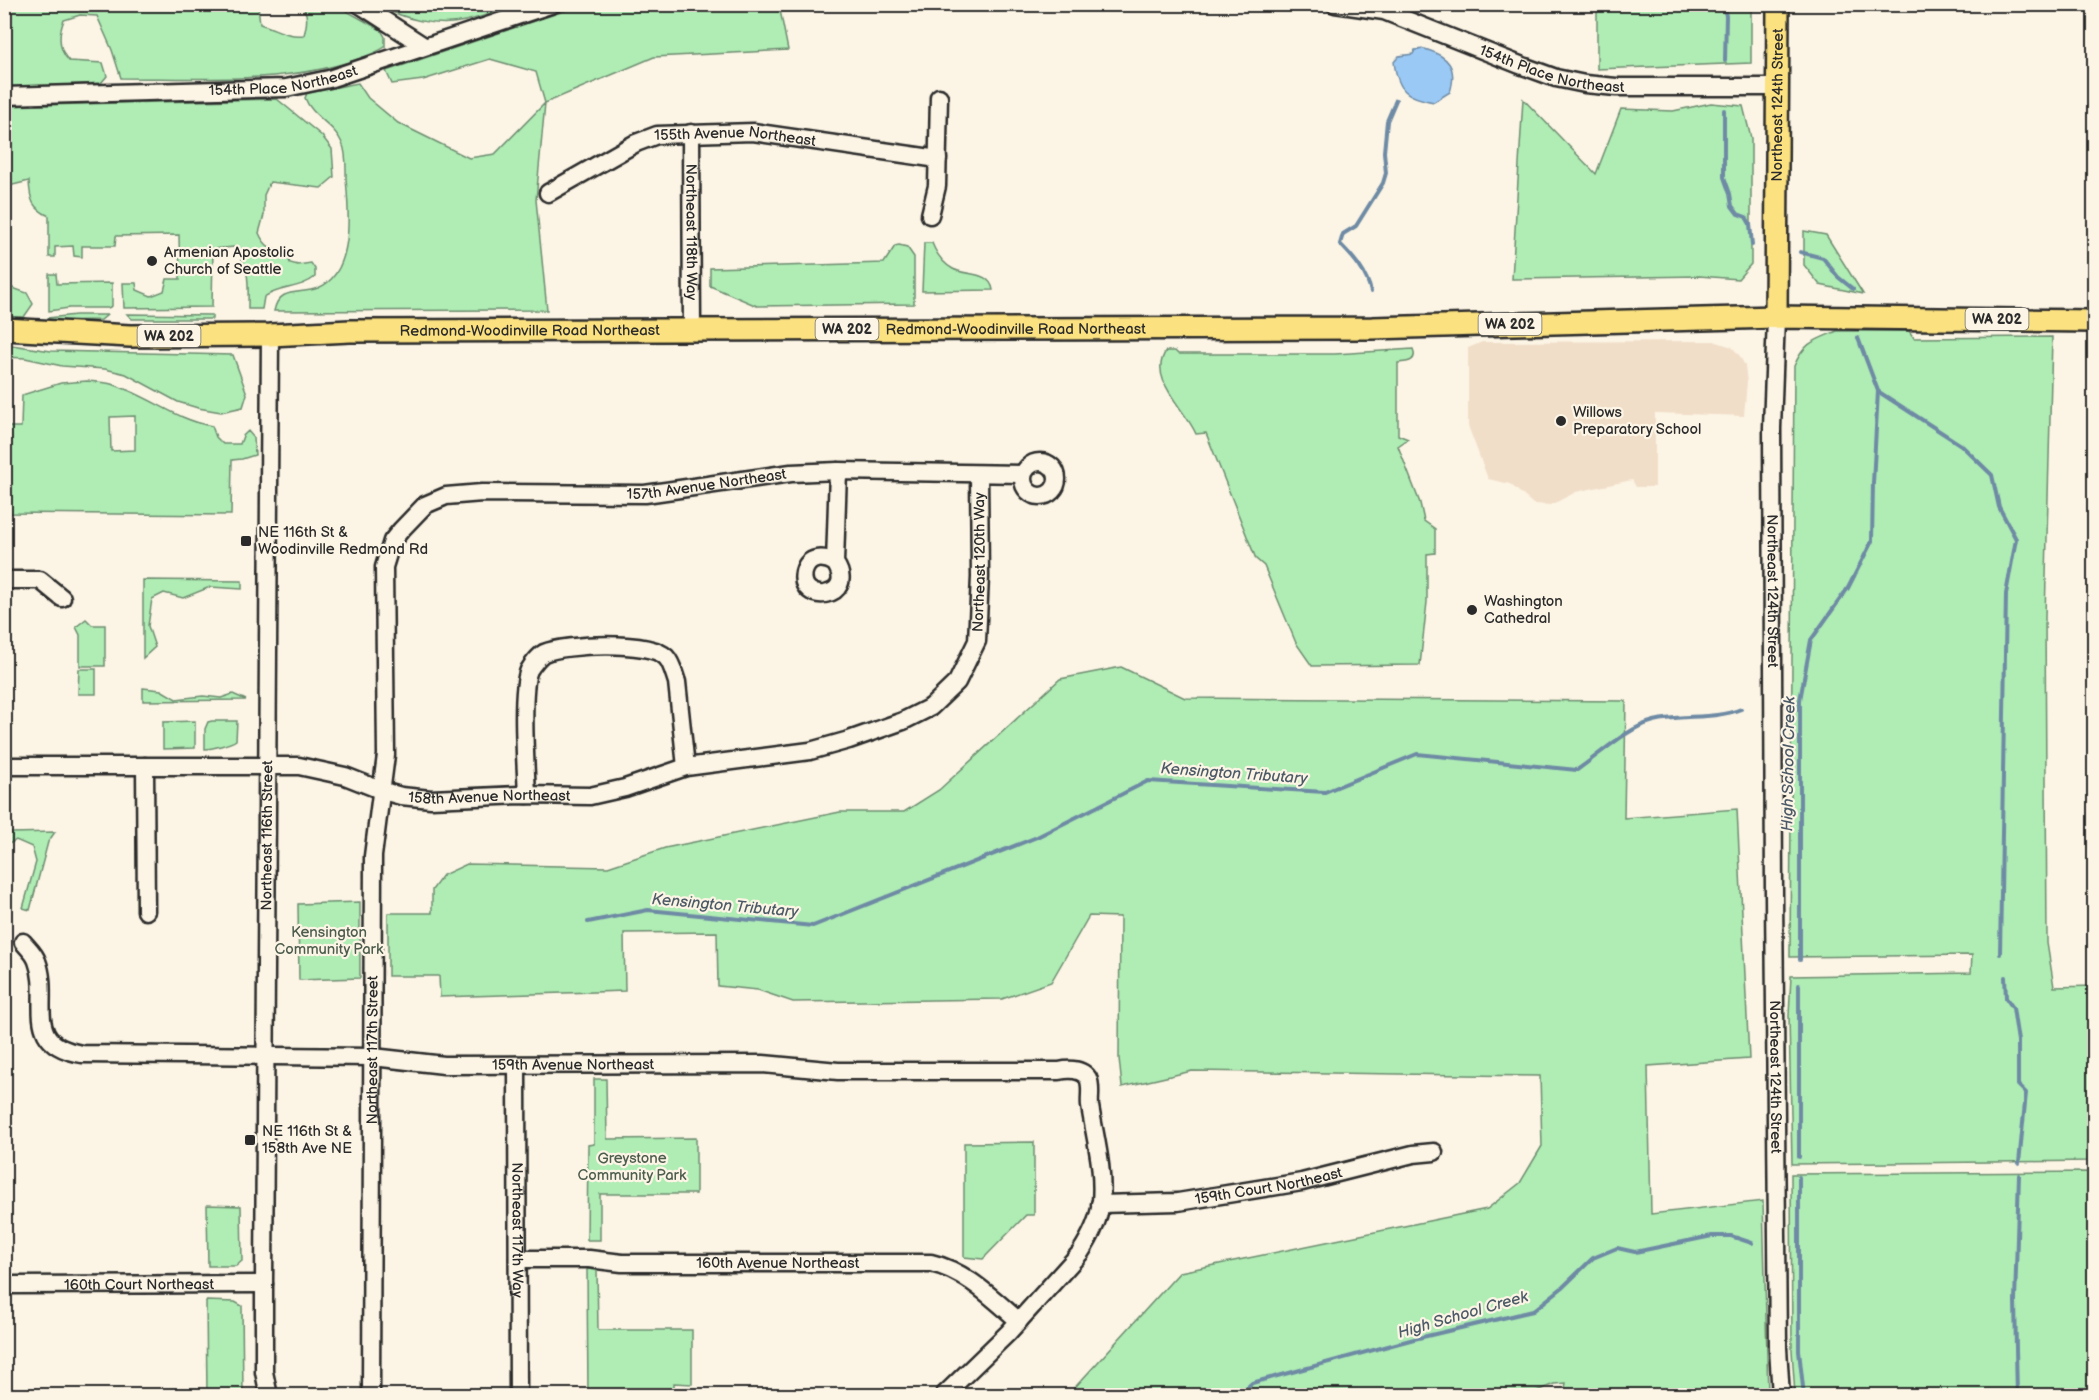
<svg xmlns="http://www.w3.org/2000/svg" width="2099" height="1400" viewBox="0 0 2099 1400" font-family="'Balsamiq Sans',sans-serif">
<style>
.built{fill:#f1dec9}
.green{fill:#afedb4;stroke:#6d8c70;stroke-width:1.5;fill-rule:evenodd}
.water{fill:#9ac9f5;stroke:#6e8aa4;stroke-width:1.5}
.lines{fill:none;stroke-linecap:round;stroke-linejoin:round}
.stream{stroke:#6e8aa4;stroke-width:4}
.minor-casing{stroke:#2b2b2b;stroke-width:21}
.major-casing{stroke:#2b2b2b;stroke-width:26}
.minor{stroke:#fcf5e5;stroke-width:16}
.major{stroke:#fbe180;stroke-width:21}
.poi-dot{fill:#2b2b2b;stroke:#fcf5e5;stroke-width:2}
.labels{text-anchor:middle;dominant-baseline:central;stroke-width:4.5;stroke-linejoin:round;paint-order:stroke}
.shield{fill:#fcf5e5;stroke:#6a6863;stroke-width:1.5}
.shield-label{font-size:14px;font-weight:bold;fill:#2b2b2b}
.street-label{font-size:15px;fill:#2b2b2b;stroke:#fcf5e5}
.poi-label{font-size:15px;fill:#2b2b2b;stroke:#fcf5e5;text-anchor:start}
.park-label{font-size:15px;fill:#4c5c4d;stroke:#fcf5e5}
.water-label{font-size:16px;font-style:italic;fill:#4c5a68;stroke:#fcf5e5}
</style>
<rect width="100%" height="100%" fill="#fcf5e5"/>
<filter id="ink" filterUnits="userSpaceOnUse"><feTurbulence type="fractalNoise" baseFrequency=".0167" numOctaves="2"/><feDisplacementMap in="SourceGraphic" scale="12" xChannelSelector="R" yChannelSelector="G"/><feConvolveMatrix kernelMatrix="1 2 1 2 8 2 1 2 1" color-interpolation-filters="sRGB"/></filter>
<g filter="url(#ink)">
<path class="built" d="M 1714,341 L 1732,347 L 1740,356 L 1745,366 L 1747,382 L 1744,416 L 1655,413 L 1655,487 L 1636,487 L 1632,480 L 1576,492 L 1551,505 L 1533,504 L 1510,484 L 1488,479 L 1468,426 L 1468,348 L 1482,342 Z"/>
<path class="green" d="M 4,5 L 258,5 L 260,24 C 277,29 287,37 304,35 C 307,24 309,13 301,5 L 336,5 L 381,30 L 385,37 L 385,47 C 376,53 366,56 355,60 C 285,84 195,78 121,78 L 112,50 L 97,16 L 80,15 L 64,20 C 58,35 58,49 69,61 L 103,63 L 107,76 L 101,83 L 5,88 Z
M 379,5 L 519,5 C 501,10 483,17 465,21 C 437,28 403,19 379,5 Z
M 582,5 L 779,5 L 788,50 L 654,57 L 545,103 L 536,200 L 547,310 L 274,311 C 279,286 300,295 318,288 C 355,273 349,211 346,179 C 346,168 347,153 342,143 C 334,124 312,117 305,98 L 307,93 L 358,83 L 368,98 L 398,123 L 469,158 L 495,154 L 545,103 L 536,72 L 490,59 L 423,80 L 392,84 L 386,71 Z
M 1597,5 L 1751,5 L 1751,63 L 1597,69 Z
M 277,99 L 322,136 L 332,149 L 334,177 L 321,188 L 270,182 L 264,195 L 264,215 L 259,233 C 265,247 272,250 287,253 L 290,263 L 298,265 L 311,263 L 315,269 L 315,277 C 301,289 280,286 264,297 L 262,309 L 248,309 C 248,283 251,268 234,247 L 213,249 L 212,307 L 124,308 L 123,283 L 136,283 L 137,290 L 151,296 L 164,291 L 167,279 L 180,279 L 179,235 L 116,236 L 115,246 L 82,246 L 82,257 L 74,256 L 73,246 L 55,247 L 55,257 L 49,257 L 49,216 C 32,208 30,200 29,181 L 9,186 L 5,184 L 5,106 Z
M 1523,99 L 1596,174 L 1621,109 L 1673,111 L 1711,103 L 1743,106 L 1751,138 L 1751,264 L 1738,279 L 1699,276 L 1512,279 Z
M 1804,231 L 1826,235 L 1863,294 L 1820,285 L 1804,265 Z
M 924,243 L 932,243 C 936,253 942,263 953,269 C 966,276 990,271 993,290 L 922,291 Z
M 899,245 L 907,247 L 914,257 L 914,304 L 757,306 L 710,286 L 710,268 L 884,263 L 895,246 Z
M 49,274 L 56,274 L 57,284 L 112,283 L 112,306 L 108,308 L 69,308 L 49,311 Z
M 4,285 L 27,293 L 33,304 L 24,317 L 5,317 Z
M 127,314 L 212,315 L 212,319 L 132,319 Z
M 76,315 L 107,315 L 101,320 L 48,321 L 48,318 Z
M 1837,331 L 1909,331 L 1914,338 L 2052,337 L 2045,617 L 2047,943 L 2054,987 L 2094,986 L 2094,1161 L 1792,1164 L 1789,1016 L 1791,976 L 1971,973 L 1972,955 L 1790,957 L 1794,366 C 1805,342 1813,341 1837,331 Z
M 5,344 L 51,351 L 233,355 L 247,394 L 243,407 L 221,412 L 198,408 L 178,402 L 126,374 L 105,369 L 62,366 L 25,358 L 5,357 Z
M 1413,349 C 1418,362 1407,362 1398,363 L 1398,435 L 1408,439 L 1398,446 L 1420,503 L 1424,521 L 1435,529 L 1435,553 L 1427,554 L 1427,602 L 1420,665 L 1312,666 L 1296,643 L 1264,566 L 1256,559 L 1206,433 L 1196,434 C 1185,408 1147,379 1166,351 L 1175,351 L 1178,354 L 1335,354 Z
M 87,381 C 95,382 103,382 111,384 C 147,394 175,420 212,426 L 216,437 L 223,444 L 240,444 L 243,436 L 248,431 L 254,438 L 255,455 L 242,459 L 232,460 L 231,515 L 5,513 L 5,427 L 21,427 L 22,395 L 61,383 ZM 135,416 L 135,450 L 111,451 L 110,417 Z
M 143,580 L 242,581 L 242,589 L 210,587 L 183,598 L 164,593 L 152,599 L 148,626 L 155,647 L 143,658 Z
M 86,619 L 92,625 L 105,625 L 105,666 L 80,666 L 80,635 L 76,627 Z
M 1121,667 L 1185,698 L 1626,701 L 1624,818 L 1737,809 L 1749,1059 L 1648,1066 L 1651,1214 L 1763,1201 L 1768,1395 L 1564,1395 L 1566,1383 L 1554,1384 L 1524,1396 L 1068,1395 L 1180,1272 L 1487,1209 L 1520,1183 L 1542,1146 L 1540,1076 L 1192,1071 L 1122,1087 L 1119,1058 L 1120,917 L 1089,916 L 1051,982 L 1002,999 L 793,1002 L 758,990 L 718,986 L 717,932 L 624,933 L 625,991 L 440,997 L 439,976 L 388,976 L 388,913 L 432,913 L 432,890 L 443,875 L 467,864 L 608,867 L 665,848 L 840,812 L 904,812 L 939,790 L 1060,679 Z
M 79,669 L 96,669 L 96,694 L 78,694 Z
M 143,688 L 161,690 L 176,699 L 203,696 L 221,698 L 233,694 L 246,700 L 143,701 Z
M 195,721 L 195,748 L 163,749 L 163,722 Z
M 212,721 L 237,721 L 236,740 C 231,744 211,749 205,749 L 205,729 L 208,722 Z
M 4,830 L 11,833 L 55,832 L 48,842 L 30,910 L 23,908 L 36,862 L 32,847 L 16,840 L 5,846 Z
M 360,902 L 360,978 L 299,980 L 298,904 Z
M 594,1079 L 606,1079 L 607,1139 L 696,1138 L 696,1194 L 600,1194 L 600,1240 L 587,1240 L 588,1145 L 594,1144 Z
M 1034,1142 L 1034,1215 L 1026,1215 L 983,1259 L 964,1257 L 964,1143 Z
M 2094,1172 L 2094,1395 L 1795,1395 L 1792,1350 L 1791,1174 Z
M 207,1205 L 241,1206 L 242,1261 L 236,1266 L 208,1266 Z
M 587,1269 L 597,1270 L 598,1330 L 692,1330 L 692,1384 L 674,1383 L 674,1395 L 588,1395 Z
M 206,1301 L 235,1302 L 242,1306 L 243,1395 L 207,1395 Z"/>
<path class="water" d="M 1425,49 C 1448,56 1458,67 1450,92 L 1434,102 C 1406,97 1398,91 1394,62 L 1399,56 L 1413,54 L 1415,50 Z"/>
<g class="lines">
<path class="stream" d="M 1723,4 L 1726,16 L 1725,61
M 1724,110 L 1724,177 L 1730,194 L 1732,206 L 1738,214 L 1746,217 L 1750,224 L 1752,245
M 1800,252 L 1823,258 L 1838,277 L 1853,289
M 1371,292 C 1367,273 1354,258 1340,244 L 1343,234 L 1356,226 L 1383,183 L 1386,173 L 1384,152 L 1387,121 L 1396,100
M 1879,392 L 1961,445 L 1992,475 L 1999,507 L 2016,539 L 2006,594 L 2000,954
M 588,922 L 648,910 L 813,926 L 1037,837 L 1148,781 L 1325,792 L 1417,754 L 1577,770 C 1599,755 1628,727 1654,721 C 1683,714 1713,720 1741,709
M 1800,960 L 1800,700 L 1811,640 L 1848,588 L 1872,541 L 1873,483 L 1878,391 L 1858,338
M 2005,977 L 2006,998 L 2013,1008 L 2018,1041 L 2018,1085 L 2026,1093 L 2019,1163
M 1799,985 L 1799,1157
M 1799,1177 L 1799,1351 L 1804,1396
M 1238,1396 L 1252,1383 L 1414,1339 L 1533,1311 L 1563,1287 L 1593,1258 L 1617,1248 L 1635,1252 L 1712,1236 L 1731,1236 L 1752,1243
M 2017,1396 L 2015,1301 L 2019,1175"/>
<defs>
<g id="minor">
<path d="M 359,4 L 424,46"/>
<path id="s1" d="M 1335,4 L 1384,11 L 1520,65 L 1556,78 L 1585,84 L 1616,87 L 1777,87"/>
<path id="s2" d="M 4,96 L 286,88 L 329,79 L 553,4"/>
<path id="s3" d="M 691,133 L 692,329"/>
<path id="s4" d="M 548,193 L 636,143 L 657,135 L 753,132 L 938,159"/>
<path d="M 930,215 L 937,186 L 939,97"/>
<path id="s5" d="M 1776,317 L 1772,428 L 1774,895 L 1778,1348 L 1781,1396"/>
<circle cx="1040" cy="479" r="17"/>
<path d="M 835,563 C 824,556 808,556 804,572 C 797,606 859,599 835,563 L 838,471"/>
<path d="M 4,580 L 40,580 L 62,598"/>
<path id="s6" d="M 4,766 L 299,766 L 345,776 L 383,791 L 401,796 L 431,799 L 520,795 L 590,796 L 625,788 L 686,767 L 810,751 L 849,740 L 903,721 L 931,707 L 957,682 L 977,641 L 980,577 L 979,474"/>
<path d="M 145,766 L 146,911"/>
<path d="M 527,795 C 526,769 520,690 529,670 C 532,665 539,656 544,653 C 565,644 649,640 666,657 C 672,663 674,674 677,682 L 686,767"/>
<path id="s7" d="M 23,942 C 28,948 35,954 37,961 C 52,999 20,1044 82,1054 L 373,1057 L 444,1065 L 763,1064 L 838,1071 L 1059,1071 C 1069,1069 1081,1068 1088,1078 C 1092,1086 1089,1097 1090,1106 C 1095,1138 1104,1168 1101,1202 C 1099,1219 1090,1238 1080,1253 L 1008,1333 L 943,1396"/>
<path id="s8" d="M 517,1065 L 518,1396"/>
<path id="s9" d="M 1100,1204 L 1178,1202 L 1302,1182 L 1413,1154 L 1434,1152"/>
<path id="s10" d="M 518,1259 L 589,1259 L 622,1263 L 931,1263 C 966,1271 992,1298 1019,1321"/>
<path id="s11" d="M 13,1285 L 264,1284"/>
<path id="s12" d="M 269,1396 L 264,1372 L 264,1284 L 270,335"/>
<path id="s13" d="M 371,1396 L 373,856 L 386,755 L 384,567 L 392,541 L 401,530 L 425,505 L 446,496 L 482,493 L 645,494 L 791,473 L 838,471 L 1023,474"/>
</g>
<g id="major">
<path id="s14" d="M 1776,317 L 1778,4"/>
<path id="s15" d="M 4,329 L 130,336 L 270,335 L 350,331 L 1372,328 L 1776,317 L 2094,321"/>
</g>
</defs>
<use href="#minor" class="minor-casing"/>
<use href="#major" class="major-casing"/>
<use href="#minor" class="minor"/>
<use href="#major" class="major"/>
</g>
</g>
<g class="poi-dot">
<circle cx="152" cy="261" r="6"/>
<circle cx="1561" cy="421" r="6"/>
<rect x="240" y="535" width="12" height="12" rx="3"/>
<circle cx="1472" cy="610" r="6"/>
<rect x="244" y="1134" width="12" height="12" rx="3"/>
</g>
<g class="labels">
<g class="shield">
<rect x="1965.5" y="308" width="63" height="22" rx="4.5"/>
<rect x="1478.5" y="313" width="63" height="22" rx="4.5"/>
<rect x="815.5" y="318" width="63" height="22" rx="4.5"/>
<rect x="137.5" y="325" width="63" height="22" rx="4.5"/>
</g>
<g class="shield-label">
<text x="1997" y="319">WA 202</text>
<text x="1510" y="324">WA 202</text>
<text x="847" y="329">WA 202</text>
<text x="169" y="336">WA 202</text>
</g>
<g class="street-label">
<text stroke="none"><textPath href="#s1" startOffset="228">154th Place Northeast</textPath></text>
<text stroke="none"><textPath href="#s2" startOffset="280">154th Place Northeast</textPath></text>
<text stroke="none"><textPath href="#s14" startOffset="212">Northeast 124th Street</textPath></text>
<text stroke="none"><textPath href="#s4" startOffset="202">155th Avenue Northeast</textPath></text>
<text stroke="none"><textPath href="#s3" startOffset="99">Northeast 118th Way</textPath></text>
<text stroke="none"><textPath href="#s15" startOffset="1012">Redmond-Woodinville Road Northeast</textPath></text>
<text stroke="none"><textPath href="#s15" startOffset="526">Redmond-Woodinville Road Northeast</textPath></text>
<text stroke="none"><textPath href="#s13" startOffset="1190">157th Avenue Northeast</textPath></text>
<text stroke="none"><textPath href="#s6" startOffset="1106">Northeast 120th Way</textPath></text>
<text stroke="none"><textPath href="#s5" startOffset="274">Northeast 124th Street</textPath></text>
<text stroke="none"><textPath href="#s6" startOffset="490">158th Avenue Northeast</textPath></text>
<text stroke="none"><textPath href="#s12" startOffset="561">Northeast 116th Street</textPath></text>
<text stroke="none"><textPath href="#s13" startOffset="346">Northeast 117th Street</textPath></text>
<text stroke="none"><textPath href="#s7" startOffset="632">159th Avenue Northeast</textPath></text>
<text stroke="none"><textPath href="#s5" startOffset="760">Northeast 124th Street</textPath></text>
<text stroke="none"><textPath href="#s9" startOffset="170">159th Court Northeast</textPath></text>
<text stroke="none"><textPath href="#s8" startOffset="165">Northeast 117th Way</textPath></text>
<text stroke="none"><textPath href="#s10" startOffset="260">160th Avenue Northeast</textPath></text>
<text stroke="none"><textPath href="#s11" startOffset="126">160th Court Northeast</textPath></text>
</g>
<g class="poi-label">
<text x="164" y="252">Armenian Apostolic<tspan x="164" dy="17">Church of Seattle</tspan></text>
<text x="1573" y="412">Willows<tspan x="1573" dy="17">Preparatory School</tspan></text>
<text x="258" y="532">NE 116th St &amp;<tspan x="258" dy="17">Woodinville Redmond Rd</tspan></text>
<text x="1484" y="601">Washington<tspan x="1484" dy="17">Cathedral</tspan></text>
<text x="262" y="1131">NE 116th St &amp;<tspan x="262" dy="17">158th Ave NE</tspan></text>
</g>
<g class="park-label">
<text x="329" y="932">Kensington<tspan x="329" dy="17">Community Park</tspan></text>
<text x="632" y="1158">Greystone<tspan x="632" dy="17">Community Park</tspan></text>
</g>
<g class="water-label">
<text transform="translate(1789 764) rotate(-89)">High School Creek</text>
<text transform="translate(1234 774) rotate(4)">Kensington Tributary</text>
<text transform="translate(725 906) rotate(5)">Kensington Tributary</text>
<text transform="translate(1463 1315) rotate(-16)">High School Creek</text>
</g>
</g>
<rect width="2099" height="1400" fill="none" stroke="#fcf5e5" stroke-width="24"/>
<rect x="12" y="12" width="2075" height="1376" fill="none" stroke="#2b2b2b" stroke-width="2" filter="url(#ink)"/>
</svg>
